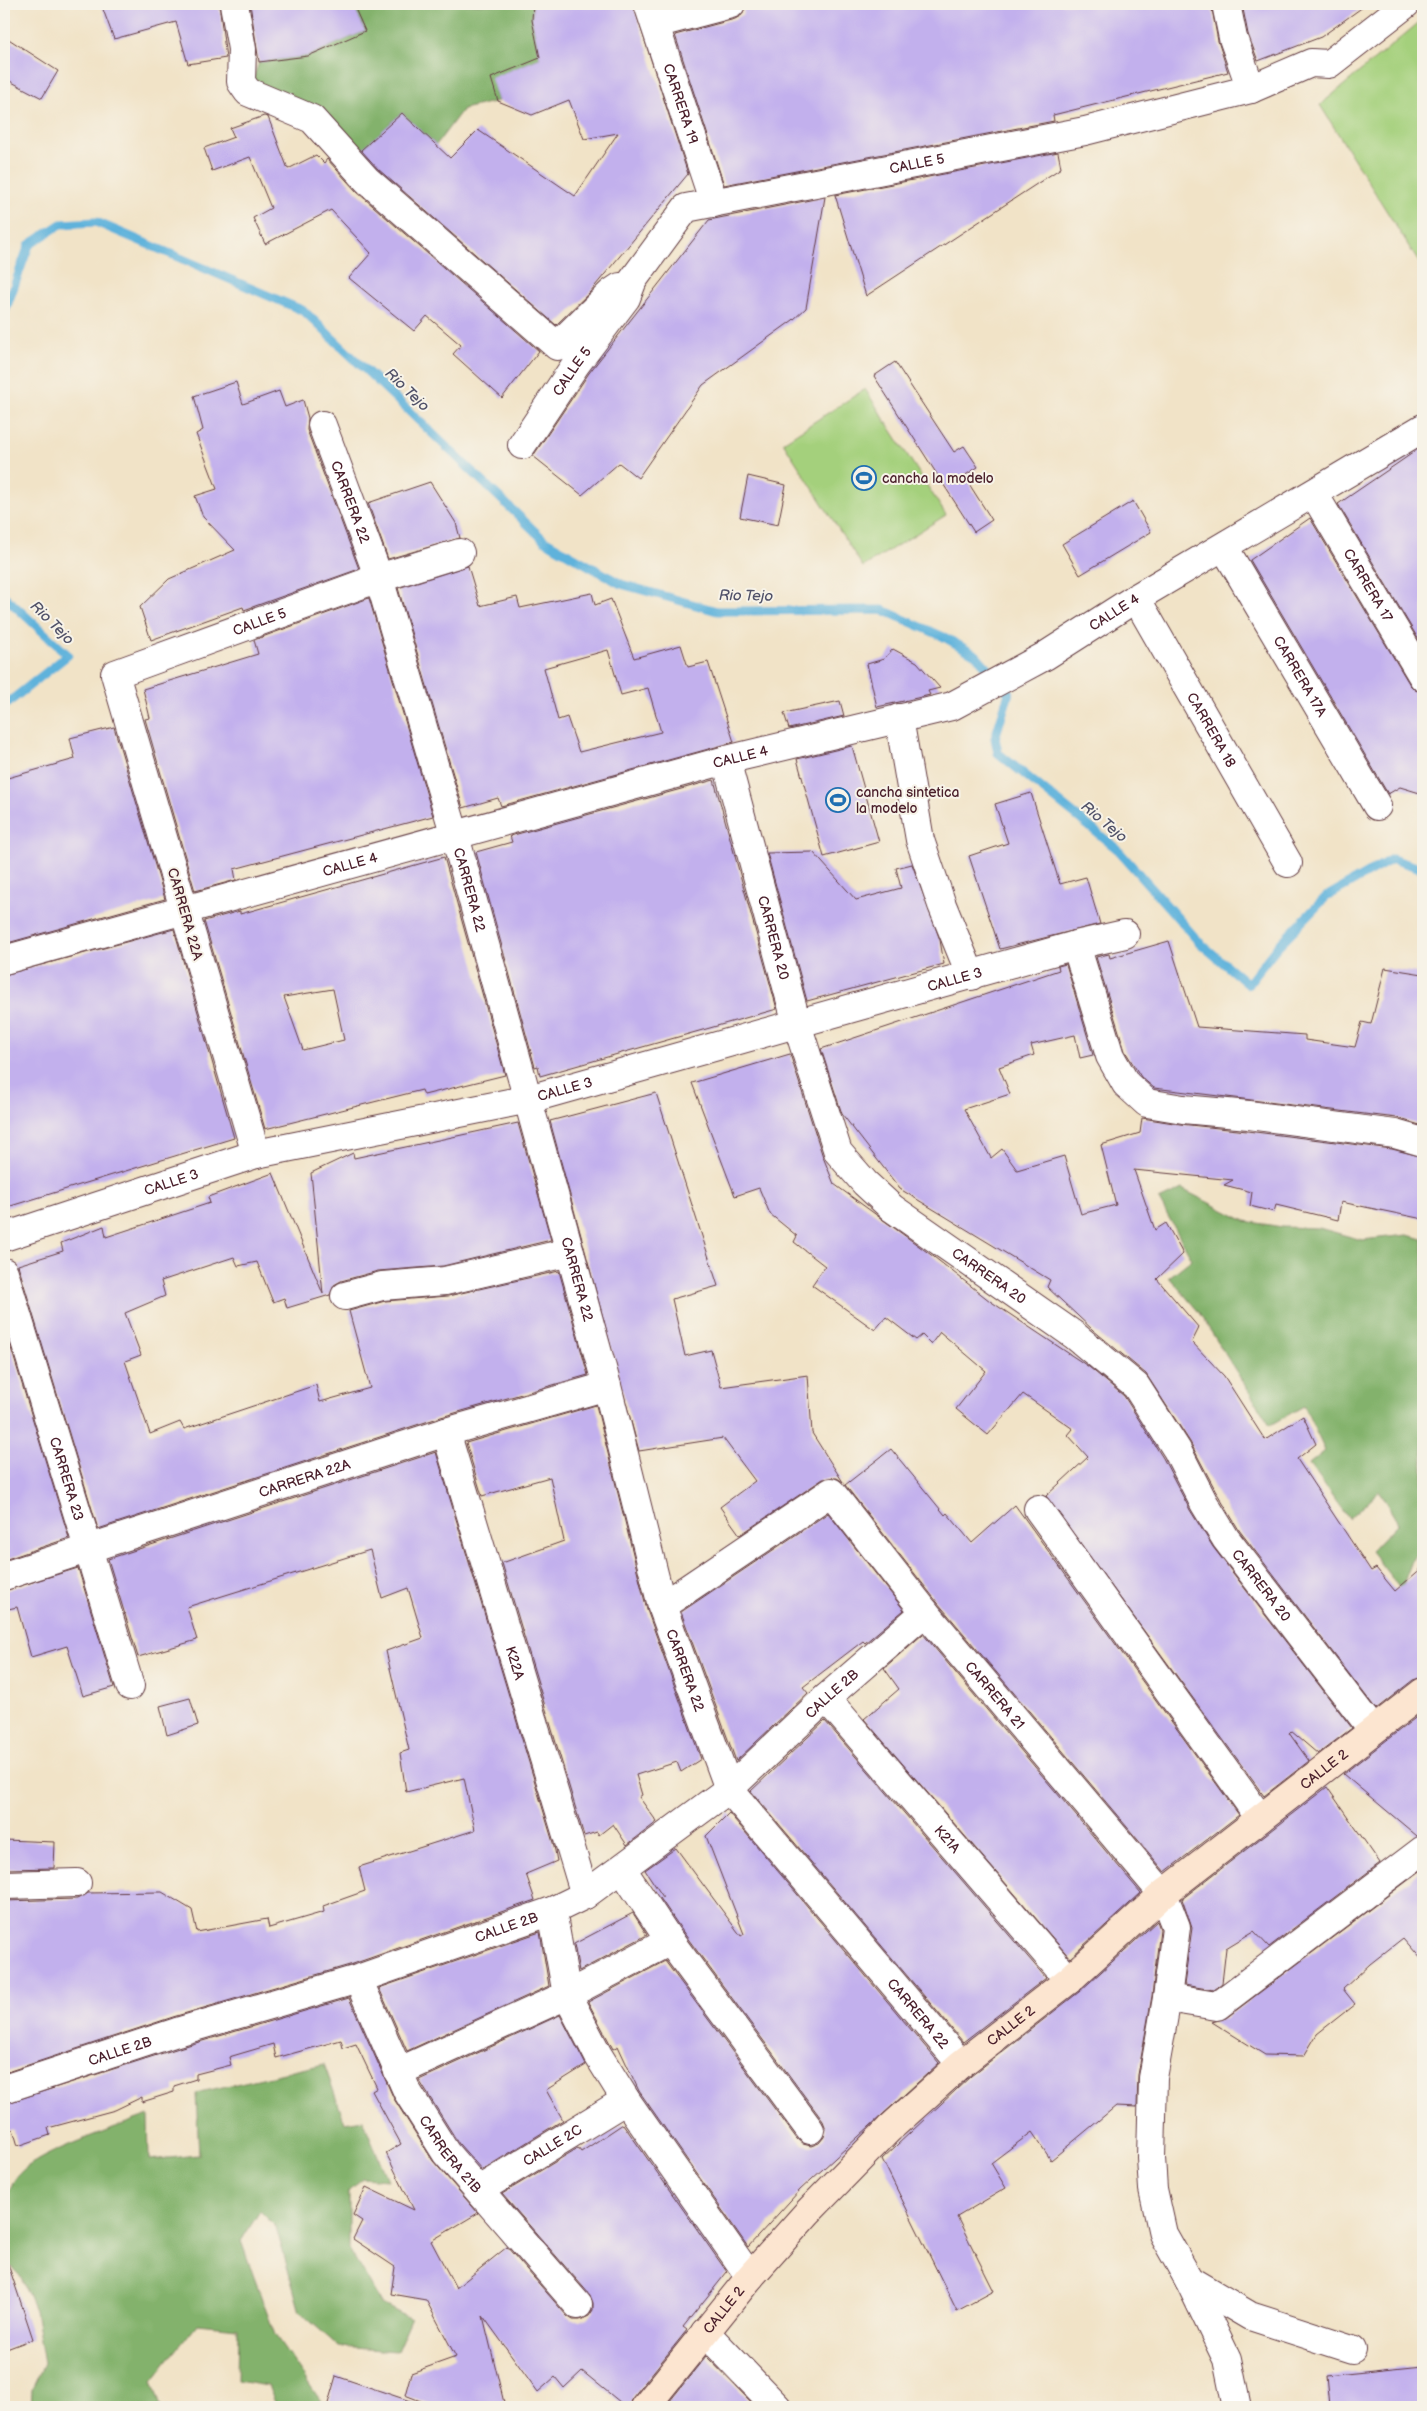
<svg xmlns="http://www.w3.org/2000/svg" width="1427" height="2411" viewBox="0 0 1427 2411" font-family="'Balsamiq Sans',sans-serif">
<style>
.green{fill:#a4d07c;stroke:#777854}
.forest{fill:#83b26c;stroke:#66684c}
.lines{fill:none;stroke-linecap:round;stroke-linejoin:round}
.stream{stroke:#5fb2db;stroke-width:9}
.building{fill:#c2b0ed;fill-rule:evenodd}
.street-casing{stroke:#633c42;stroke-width:30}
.secondary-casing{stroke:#633c42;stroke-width:30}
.street{stroke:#fff;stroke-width:28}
.secondary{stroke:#fce5d0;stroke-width:28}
.labels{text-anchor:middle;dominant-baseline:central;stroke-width:4;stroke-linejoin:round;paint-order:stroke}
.street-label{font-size:14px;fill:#4a1f2b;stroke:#f7f3e8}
.poi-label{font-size:14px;fill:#4a1f2b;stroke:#f7f3e8;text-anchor:start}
.water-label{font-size:15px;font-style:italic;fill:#515269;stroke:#f7f3e8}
</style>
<rect width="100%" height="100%" fill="#f7f3e8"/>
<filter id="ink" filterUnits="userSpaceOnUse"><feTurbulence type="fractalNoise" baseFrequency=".02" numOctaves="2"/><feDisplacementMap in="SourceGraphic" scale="10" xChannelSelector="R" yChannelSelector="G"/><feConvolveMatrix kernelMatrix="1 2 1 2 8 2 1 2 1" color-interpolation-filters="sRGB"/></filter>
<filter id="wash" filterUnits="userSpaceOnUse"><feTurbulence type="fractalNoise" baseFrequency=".0096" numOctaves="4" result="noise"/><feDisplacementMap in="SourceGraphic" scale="20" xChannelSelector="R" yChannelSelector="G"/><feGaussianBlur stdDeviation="1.12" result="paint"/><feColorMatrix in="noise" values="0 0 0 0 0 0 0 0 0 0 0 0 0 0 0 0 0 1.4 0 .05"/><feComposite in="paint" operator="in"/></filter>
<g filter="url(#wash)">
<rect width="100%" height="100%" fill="#f1e3c7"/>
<path class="green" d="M 1423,19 L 1423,269 L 1320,105 Z
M 865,389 L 946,515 L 863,567 L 783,442 Z"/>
<path class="forest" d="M 353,4 L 533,4 L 532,20 L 540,58 L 492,78 L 498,101 L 463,109 L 436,145 L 402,113 L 358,153 L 251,84 L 259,62 L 308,56 L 365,31 Z
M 1182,1189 L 1245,1221 L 1282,1227 L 1319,1228 L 1362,1240 L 1407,1235 L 1423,1239 L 1423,1550 L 1413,1558 L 1401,1590 L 1371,1551 L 1398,1523 L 1379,1491 L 1349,1519 L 1309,1464 L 1325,1451 L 1304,1406 L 1270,1425 L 1198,1311 L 1169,1277 L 1192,1259 L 1159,1200 Z
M 324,2064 L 345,2123 L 363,2120 L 388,2180 L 362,2178 L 349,2192 L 349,2249 L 382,2304 L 411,2319 L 397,2351 L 339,2347 L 300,2312 L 276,2227 L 260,2211 L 241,2241 L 275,2335 L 325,2407 L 277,2407 L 268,2386 L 237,2381 L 238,2328 L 197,2324 L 152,2381 L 161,2407 L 31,2407 L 32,2389 L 44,2364 L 35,2310 L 20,2276 L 4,2259 L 4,2198 C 10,2191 12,2182 18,2175 C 37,2152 118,2127 148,2115 L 149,2160 L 199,2155 L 196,2093 Z"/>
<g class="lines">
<path class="stream" d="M 4,314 L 29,245 L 61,224 L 96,222 L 304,311 L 544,540 L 621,584 L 717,611 L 883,610 L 944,637 L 976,655 L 1009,693 L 995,738 L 998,753 L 1116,848 L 1199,942 L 1248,984 L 1277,947 L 1326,897 L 1392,859 L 1423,869
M 4,596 L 68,655 L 4,706"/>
</g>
<g id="blocks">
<path class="building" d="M 101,4 L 219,4 L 226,58 L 188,64 L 176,22 L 114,39 Z
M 250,4 L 353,4 L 365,31 L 308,56 L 259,62 Z
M 533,4 L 633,4 L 688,174 L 590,292 L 556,325 L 378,169 L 361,150 L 402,113 L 450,158 L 478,130 L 575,196 L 618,133 L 584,139 L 569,100 L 532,115 L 498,101 L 491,78 L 540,58 L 532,20 Z
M 746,4 L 1211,4 L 1218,41 L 1228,72 L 1053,115 L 1054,121 L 724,185 L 675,35 L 735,19 L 742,15 Z
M 1242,4 L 1367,4 L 1321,37 L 1258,61 L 1248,34 Z
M 4,36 L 58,71 L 42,98 L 4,78 Z
M 264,116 L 268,117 L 288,169 L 316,155 L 324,163 L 327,159 L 357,192 L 539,351 L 502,398 L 453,354 L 461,345 L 427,316 L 414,331 L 349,278 L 371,253 L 331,210 L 265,244 L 253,218 L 271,208 L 250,157 L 212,171 L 204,148 L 234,137 L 230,128 Z
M 1058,152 L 1061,168 L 866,296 L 835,195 Z
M 825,197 L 806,308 L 793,320 L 703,385 L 638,478 L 619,463 L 582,495 L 533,456 L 589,373 L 709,220 Z
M 895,362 L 954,452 L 964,446 L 978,467 L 964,476 L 992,520 L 974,532 L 874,376 Z
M 236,382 L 243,404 L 279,391 L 285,407 L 303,400 L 308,418 L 307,430 L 359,569 L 244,610 L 243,607 L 151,640 L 140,607 L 169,579 L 235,550 L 203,517 L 195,496 L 217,489 L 196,434 L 203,430 L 194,396 Z
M 1423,446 L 1423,647 L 1338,504 Z
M 748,476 L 786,485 L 778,525 L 740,517 Z
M 430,482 L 456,523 L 460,538 L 388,559 L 368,503 Z
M 1133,501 L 1151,532 L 1080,575 L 1062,544 Z
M 1310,518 L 1410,685 L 1415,690 L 1423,693 L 1423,794 L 1400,787 L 1388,794 L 1250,560 Z
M 468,566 L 480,606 L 517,597 L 520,608 L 592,593 L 595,605 L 611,599 L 634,658 L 681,645 L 688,667 L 708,662 L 734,742 L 501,806 L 498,798 L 463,808 L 398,588 ZM 608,650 L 621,695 L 648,688 L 661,732 L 579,752 L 567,717 L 558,720 L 544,668 Z
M 369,598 L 433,816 L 234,869 L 236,880 L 195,891 L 145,719 L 150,718 L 143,689 L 258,654 L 254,640 Z
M 893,649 L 917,662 L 940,688 L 928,691 L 930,695 L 877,707 L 867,664 L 884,659 Z
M 840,701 L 844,716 L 789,729 L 784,713 Z
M 114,727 L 165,899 L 4,944 L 4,779 L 75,759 L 70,738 Z
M 852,746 L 879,842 L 824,857 L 797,759 Z
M 714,780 L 777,1009 L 540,1076 L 538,1066 L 535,1067 L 476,852 L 512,842 L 510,836 Z
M 1031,793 L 1060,884 L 1086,877 L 1100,924 L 1000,949 L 969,856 L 1008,843 L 995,804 Z
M 813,852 L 856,900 L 901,888 L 896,868 L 912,864 L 940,940 L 944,964 L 807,1001 L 767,853 Z
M 444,857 L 505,1075 L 424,1095 L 422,1090 L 265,1129 L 204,921 L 240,911 L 240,914 ZM 333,989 L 344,1040 L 303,1050 L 284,997 Z
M 174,929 L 234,1138 L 4,1208 L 4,975 Z
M 1169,941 L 1197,1027 L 1305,1035 L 1305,1040 L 1355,1047 L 1362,1022 L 1371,1024 L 1385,968 L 1423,974 L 1423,1126 L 1397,1118 L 1154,1088 L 1141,1077 L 1125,1051 L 1096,957 L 1109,954 L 1110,958 Z
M 1066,964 L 1093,1055 L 1080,1058 L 1075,1035 L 1031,1045 L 1034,1055 L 999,1067 L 1010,1094 L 964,1109 L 991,1158 L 1002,1149 L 1017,1170 L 1064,1156 L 1081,1214 L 1116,1205 L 1101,1145 L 1140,1133 L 1142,1118 L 1180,1124 L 1247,1131 L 1392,1149 L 1423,1157 L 1423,1219 L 1341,1202 L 1338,1220 L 1276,1205 L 1274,1212 L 1250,1206 L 1252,1192 L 1224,1185 L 1233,1180 L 1134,1170 L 1155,1230 L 1166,1223 L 1183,1254 L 1157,1279 L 1199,1328 L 1192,1342 L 1224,1376 L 1265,1440 L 1303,1416 L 1316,1444 L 1297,1459 L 1371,1571 L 1376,1568 L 1395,1591 L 1423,1567 L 1423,1677 L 1413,1680 L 1376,1709 L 1239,1530 L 1218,1495 L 1190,1442 L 1146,1374 L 1093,1330 L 1047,1287 L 1050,1280 L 900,1189 L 842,1114 L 821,1049 L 1059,970 L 1058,966 Z
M 790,1054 L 823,1157 L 834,1184 L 934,1257 L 990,1301 L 1089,1367 L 1124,1396 L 1163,1458 L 1190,1510 L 1213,1547 L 1352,1728 L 1318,1754 L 1291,1731 L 1289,1733 L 1309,1761 L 1264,1796 L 1046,1496 L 1088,1457 L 1068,1435 L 1073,1429 L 1023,1394 L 988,1435 L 956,1409 L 986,1371 L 940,1332 L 931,1344 L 922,1335 L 916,1340 L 886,1317 L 875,1330 L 812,1285 L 825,1266 L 794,1242 L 797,1236 L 770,1214 L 759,1188 L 735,1196 L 692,1083 Z
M 656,1093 L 718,1286 L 672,1299 L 685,1356 L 711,1350 L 721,1387 L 808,1375 L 812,1433 L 843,1482 L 837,1478 L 823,1479 L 740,1535 L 720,1507 L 755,1481 L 723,1438 L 639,1451 L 550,1121 Z
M 518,1123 L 551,1240 L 443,1266 L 378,1271 L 341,1281 L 334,1285 L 330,1295 L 287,1308 L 284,1298 L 273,1302 L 257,1262 L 238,1266 L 234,1257 L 161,1281 L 165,1296 L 125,1313 L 141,1355 L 125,1361 L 150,1434 L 180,1422 L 184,1429 L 316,1385 L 320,1402 L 370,1388 L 349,1311 L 385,1301 L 448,1296 L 559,1271 L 588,1375 L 441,1417 L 98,1529 L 18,1265 L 63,1251 L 61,1243 L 104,1226 L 106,1237 L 210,1203 L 208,1197 L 273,1173 L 323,1294 L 311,1173 L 353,1153 L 354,1158 Z
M 4,1325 L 69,1538 L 4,1560 Z
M 596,1405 L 647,1610 L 701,1759 L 681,1772 L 677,1762 L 636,1775 L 642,1795 L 639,1797 L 657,1822 L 627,1845 L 613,1824 L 599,1835 L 597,1832 L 584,1836 L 502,1563 L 564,1541 L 550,1477 L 482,1496 L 466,1443 Z
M 891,1449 L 945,1515 L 947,1513 L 972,1543 L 1015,1505 L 1239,1815 L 1165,1872 L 937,1602 L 845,1485 Z
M 436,1452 L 554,1846 L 557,1861 L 526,1874 L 535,1900 L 353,1964 L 173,2017 L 4,2073 L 4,1901 L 77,1899 L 88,1893 L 162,1892 L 192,1910 L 197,1932 L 267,1919 L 269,1928 L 324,1912 L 323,1906 L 365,1891 L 359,1867 L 475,1830 L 464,1778 L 406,1792 L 400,1753 L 409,1750 L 386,1651 L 423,1638 L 408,1588 L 382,1598 L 370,1550 L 187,1607 L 197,1640 L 138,1657 L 108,1559 Z
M 828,1513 L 904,1610 L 865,1643 L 863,1641 L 803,1687 L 808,1693 L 736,1761 L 681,1612 Z
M 78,1568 L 114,1687 L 83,1696 L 67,1646 L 31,1657 L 17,1607 L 4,1610 L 4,1591 Z
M 923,1634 L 1141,1893 L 1070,1958 L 864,1719 L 899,1689 L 884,1668 Z
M 190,1698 L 198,1725 L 167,1735 L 160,1706 Z
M 1423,1712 L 1423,1835 L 1417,1836 L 1343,1774 Z
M 825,1721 L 1046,1978 L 963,2042 L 751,1791 Z
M 1327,1787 L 1380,1863 L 1269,1947 L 1254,1931 L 1226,1948 L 1222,1983 L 1213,1990 L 1184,1985 L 1192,1928 L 1182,1899 Z
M 729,1813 L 939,2063 L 800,2190 L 748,2247 L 639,2091 L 618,2046 L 613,2049 L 588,2002 L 665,1961 L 797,2139 L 803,2144 L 811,2146 L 819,2143 L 824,2137 L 826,2129 L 823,2121 L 683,1932 L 660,1898 L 663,1897 L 645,1870 L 676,1848 L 741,1936 L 744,1934 L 706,1836 Z
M 4,1840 L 55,1842 L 54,1868 L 4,1869 Z
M 1423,1869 L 1423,1961 L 1403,1938 L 1370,1964 L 1343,1989 L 1355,2004 L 1317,2034 L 1304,2056 L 1265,2055 L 1212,2022 L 1226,2018 Z
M 633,1913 L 647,1935 L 579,1971 L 574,1944 Z
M 1157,1921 L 1160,1929 L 1152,1996 L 1138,2075 L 1137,2107 L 1116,2106 L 1051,2160 L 1032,2132 L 991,2163 L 1006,2188 L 957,2217 L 994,2291 L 957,2311 L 882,2159 L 971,2076 L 1079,1992 Z
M 540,1932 L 549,1986 L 407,2051 L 379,1988 Z
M 349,1998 L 394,2099 L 433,2161 L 478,2213 L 431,2241 L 456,2288 L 507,2247 L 567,2316 L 573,2320 L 580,2320 L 589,2316 L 593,2310 L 593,2303 L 590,2295 L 502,2194 L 578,2148 L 581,2152 L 623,2124 L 727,2272 L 683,2327 L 687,2330 L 633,2397 L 630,2407 L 626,2407 L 582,2371 L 564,2388 L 555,2377 L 538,2392 L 483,2316 L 505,2407 L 436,2407 L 405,2395 L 411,2373 L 456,2357 L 426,2300 L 391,2294 L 395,2267 L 353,2239 L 362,2221 L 353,2215 L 366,2187 L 414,2210 L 386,2153 L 401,2144 L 372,2091 L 377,2088 L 356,2044 L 343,2048 L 341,2040 L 276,2058 L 273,2044 L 229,2057 L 231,2065 L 196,2074 L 196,2079 L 174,2086 L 174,2092 L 142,2102 L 142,2097 L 115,2110 L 48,2128 L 50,2135 L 18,2146 L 13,2129 L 4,2132 L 4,2104 L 182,2047 Z
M 560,2015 L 586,2065 L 546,2090 L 563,2120 L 482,2170 L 459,2144 L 419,2080 Z
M 8,2264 L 33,2339 L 4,2350 L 4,2265 Z
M 706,2356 L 756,2407 L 665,2407 Z
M 1423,2366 L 1423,2407 L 1329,2407 L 1326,2376 Z
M 336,2376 L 416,2403 L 416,2407 L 327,2407 Z"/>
</g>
</g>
<g filter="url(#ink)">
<use href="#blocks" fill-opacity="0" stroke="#633c42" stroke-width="1"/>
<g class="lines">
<defs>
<g id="street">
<path d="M 234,4 L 242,49 L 241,82 L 248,92 L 312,119 L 367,180 L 557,346 L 611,293 L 620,287"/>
<path id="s1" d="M 648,4 L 714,203"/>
<path d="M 1226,4 L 1233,38 L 1251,89"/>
<path d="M 655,24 L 731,4"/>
<path id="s2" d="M 322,425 L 379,578 L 455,836 L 607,1386 L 662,1606 L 729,1789 L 961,2064"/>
<path id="s3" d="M 522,445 L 576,364 L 626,298 L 633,280 L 686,208 L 1085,131 L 1251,89 L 1311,63 L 1329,64 L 1406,4"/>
<path id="s4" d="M 1314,494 L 1423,677"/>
<path id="s5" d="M 1224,547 L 1377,806"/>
<path id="s6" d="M 1136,598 L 1288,863"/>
<path d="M 899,718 L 920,840 L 942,905 L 971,976"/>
<path id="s7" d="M 726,760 L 797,1024 L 838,1152 L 865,1183 L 892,1208 L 1074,1335 L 1136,1386 L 1177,1450 L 1204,1503 L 1226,1539 L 1373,1730"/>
<path d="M 1076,945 L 1110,1056 L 1126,1084 L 1147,1103 L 1183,1109 L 1249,1115 L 1395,1134 L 1423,1142"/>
<path id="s8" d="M 4,960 L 726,760 L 952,706 L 1045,656 L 1136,598 L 1423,428"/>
<path id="s9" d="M 256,1154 L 115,674 L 379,578 L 460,553"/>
<path id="s10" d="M 4,1237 L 256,1154 L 529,1099 L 1076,945 L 1125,934"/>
<path id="s11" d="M 4,1272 L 130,1686"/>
<path d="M 345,1296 L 382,1286 L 445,1281 L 570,1252"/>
<path id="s12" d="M 446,1432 L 585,1895"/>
<path d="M 1038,1509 L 1260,1818"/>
<path id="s13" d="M 4,1576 L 446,1432 L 607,1386"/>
<path id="s14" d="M 662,1606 L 831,1492 L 925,1612 L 1163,1894 L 1176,1927 L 1167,1998 L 1153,2078 L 1151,2158 L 1153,2189 L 1163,2234 L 1189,2280 L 1250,2316 L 1352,2349"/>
<path id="s15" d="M 826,1698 L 1069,1980"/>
<path d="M 622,1869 L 670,1941 L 810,2130"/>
<path d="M 4,1885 L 77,1883"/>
<path d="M 552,1911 L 567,1995 L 598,2055 L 626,2100 L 750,2277"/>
<path id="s16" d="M 358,1979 L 407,2091 L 446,2153 L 578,2305"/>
<path d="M 1167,1998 L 1217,2006 L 1423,1850"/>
<path d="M 398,2072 L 567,1995 L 670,1941"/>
<path id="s17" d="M 4,2089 L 177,2032 L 358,1979 L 552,1911 L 585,1895 L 729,1789 L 826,1698 L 925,1612"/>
<path id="s18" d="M 479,2190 L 626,2100"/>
<path d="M 1189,2280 L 1227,2359 L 1236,2403"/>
<path d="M 705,2332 L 777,2407"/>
</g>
<g id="secondary">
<path id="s19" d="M 645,2407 L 750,2277 L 808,2212 L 889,2129 L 961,2064 L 1069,1980 L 1163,1894 L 1423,1692"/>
</g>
</defs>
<use href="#street" class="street-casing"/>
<use href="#secondary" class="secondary-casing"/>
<use href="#street" class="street"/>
<use href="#secondary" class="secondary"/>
</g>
</g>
<defs>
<symbol id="stadium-ring" viewBox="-11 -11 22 22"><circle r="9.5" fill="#f7f3e8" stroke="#1f6fb2" stroke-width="1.5"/><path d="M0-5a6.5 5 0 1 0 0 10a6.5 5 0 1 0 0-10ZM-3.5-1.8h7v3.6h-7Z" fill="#1f6fb2"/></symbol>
</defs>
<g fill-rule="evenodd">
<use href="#stadium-ring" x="850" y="464" width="28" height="28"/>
<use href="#stadium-ring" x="824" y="786" width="28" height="28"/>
</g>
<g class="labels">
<g class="street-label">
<text stroke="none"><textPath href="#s1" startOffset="105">CARRERA 19</textPath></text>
<text stroke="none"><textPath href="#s3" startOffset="524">CALLE 5</textPath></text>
<text stroke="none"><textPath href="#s3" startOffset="89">CALLE 5</textPath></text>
<text stroke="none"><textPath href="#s2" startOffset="82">CARRERA 22</textPath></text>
<text stroke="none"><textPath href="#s4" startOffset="106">CARRERA 17</textPath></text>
<text stroke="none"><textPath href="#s8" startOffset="1169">CALLE 4</textPath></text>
<text stroke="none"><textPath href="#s9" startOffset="654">CALLE 5</textPath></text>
<text stroke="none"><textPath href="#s5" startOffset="150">CARRERA 17A</textPath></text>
<text stroke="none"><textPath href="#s6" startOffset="152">CARRERA 18</textPath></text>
<text stroke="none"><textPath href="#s8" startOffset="764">CALLE 4</textPath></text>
<text stroke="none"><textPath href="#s8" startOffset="359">CALLE 4</textPath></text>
<text stroke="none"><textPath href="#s2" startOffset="488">CARRERA 22</textPath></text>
<text transform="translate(185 914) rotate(74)">CARRERA 22A</text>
<text stroke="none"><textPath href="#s7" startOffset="184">CARRERA 20</textPath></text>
<text stroke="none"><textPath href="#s10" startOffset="986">CALLE 3</textPath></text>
<text stroke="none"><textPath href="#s10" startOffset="581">CALLE 3</textPath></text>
<text stroke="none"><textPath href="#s10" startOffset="176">CALLE 3</textPath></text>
<text stroke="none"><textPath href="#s7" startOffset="604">CARRERA 20</textPath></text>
<text stroke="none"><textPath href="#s2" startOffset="892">CARRERA 22</textPath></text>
<text stroke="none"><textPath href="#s13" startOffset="316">CARRERA 22A</textPath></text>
<text stroke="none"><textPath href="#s11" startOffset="216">CARRERA 23</textPath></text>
<text stroke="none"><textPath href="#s7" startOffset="1024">CARRERA 20</textPath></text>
<text stroke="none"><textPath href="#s12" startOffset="241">K22A</textPath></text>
<text stroke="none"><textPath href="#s2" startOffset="1298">CARRERA 22</textPath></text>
<text stroke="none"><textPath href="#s17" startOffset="932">CALLE 2B</textPath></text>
<text stroke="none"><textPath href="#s14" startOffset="465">CARRERA 21</textPath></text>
<text stroke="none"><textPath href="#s19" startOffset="935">CALLE 2</textPath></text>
<text stroke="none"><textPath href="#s15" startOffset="186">K21A</textPath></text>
<text stroke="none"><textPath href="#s17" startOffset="528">CALLE 2B</textPath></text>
<text stroke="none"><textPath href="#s2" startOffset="1718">CARRERA 22</textPath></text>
<text stroke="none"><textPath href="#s19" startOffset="530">CALLE 2</textPath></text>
<text stroke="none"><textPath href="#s17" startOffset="122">CALLE 2B</textPath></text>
<text stroke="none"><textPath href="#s18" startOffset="86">CALLE 2C</textPath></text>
<text stroke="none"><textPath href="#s16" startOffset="199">CARRERA 21B</textPath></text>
<text stroke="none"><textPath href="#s19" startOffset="125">CALLE 2</textPath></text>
</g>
<g class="poi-label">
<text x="882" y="478">cancha la modelo</text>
<text x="856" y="792">cancha sintetica<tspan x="856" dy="16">la modelo</tspan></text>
</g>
<g class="water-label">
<text transform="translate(407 390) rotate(44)">Rio Tejo</text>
<text transform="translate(746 596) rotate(1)">Rio Tejo</text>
<text transform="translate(52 623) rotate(45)">Rio Tejo</text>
<text transform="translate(1104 822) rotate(40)">Rio Tejo</text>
</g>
</g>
<rect width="1427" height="2411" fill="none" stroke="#f7f3e8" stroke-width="20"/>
</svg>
